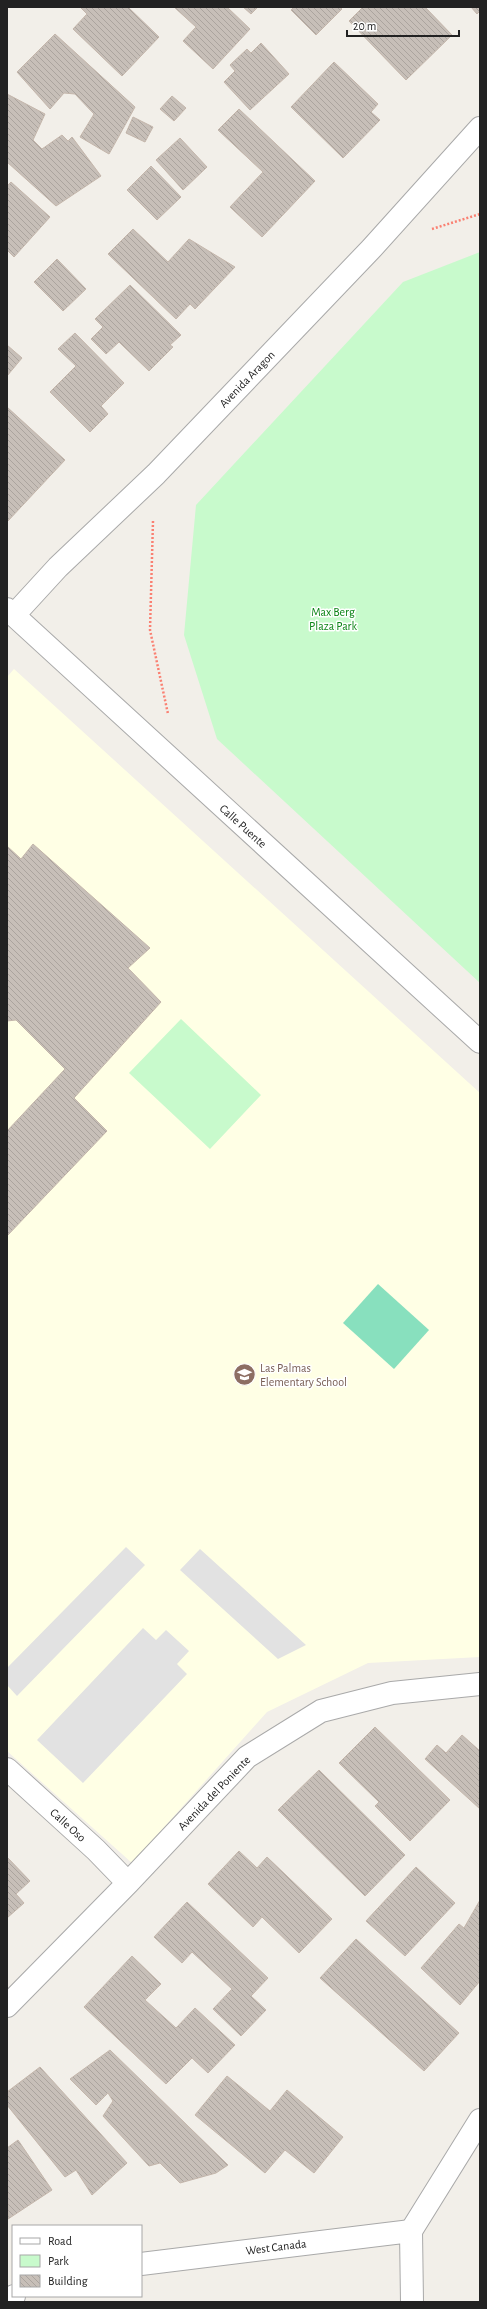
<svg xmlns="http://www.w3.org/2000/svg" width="487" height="2309" viewBox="0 0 487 2309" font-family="'Alegreya Sans',sans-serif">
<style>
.education{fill:#ffffe5}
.park{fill:#c8facc}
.pitch{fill:#88e0be}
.parking{fill:#e2e2e2}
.building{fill:url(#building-back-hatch);stroke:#c4b6ab}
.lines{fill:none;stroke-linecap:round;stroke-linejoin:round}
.minor-casing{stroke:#a9a9a9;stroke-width:24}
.tertiary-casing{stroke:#a9a9a9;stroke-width:24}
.path{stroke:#fa8072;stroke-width:2.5;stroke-dasharray:2 2;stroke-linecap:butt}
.minor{stroke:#fff;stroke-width:22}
.tertiary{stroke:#fff;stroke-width:22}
.labels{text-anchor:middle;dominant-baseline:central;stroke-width:3;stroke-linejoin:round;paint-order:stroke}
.street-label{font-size:12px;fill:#222;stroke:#fff}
.park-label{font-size:12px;fill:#0c8416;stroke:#fff}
.education-label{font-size:12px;fill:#785e54;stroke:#fff;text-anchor:start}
</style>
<defs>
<pattern id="building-back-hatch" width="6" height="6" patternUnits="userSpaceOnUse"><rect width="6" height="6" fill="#c7bfb8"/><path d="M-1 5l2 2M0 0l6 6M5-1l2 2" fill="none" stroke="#aba49e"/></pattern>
</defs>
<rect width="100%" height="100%" fill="#f2efe9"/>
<path class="education" d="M 14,669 L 480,1093 L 480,1657 L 368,1663 L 267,1712 L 132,1863 L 7,1751 L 7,677 Z"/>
<path class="park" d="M 480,252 L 480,983 L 217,739 L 184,635 L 196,505 L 403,282 Z
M 181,1019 L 261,1095 L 210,1149 L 129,1073 Z"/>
<path class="pitch" d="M 378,1284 L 429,1330 L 394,1369 L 343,1323 Z"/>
<path class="parking" d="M 126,1547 L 145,1565 L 17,1696 L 7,1685 L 7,1668 Z
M 200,1549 L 306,1645 L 278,1659 L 180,1570 Z
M 143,1628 L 156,1640 L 166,1630 L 189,1651 L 177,1664 L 187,1674 L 83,1783 L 37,1740 Z"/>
<path class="building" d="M 128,7 L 159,37 L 122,76 L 73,29 L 87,14 L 80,7 Z
M 174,7 L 227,7 L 250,29 L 213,69 L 183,41 L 196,27 Z
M 243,7 L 258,7 L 251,14 Z
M 294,7 L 340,7 L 342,9 L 316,35 L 291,10 Z
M 363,7 L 425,7 L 452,35 L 406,80 L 349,21 Z
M 471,7 L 480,7 L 480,11 L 477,14 Z
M 55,34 L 135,107 L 109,154 L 80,137 L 94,114 L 75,94 L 64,93 L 50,109 L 17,72 Z
M 261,43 L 289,74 L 250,110 L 224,82 L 235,71 L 230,65 L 247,49 L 251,53 Z
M 334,62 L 378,104 L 371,112 L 380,120 L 343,158 L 291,107 Z
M 7,94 L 45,114 L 33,140 L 42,149 L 62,135 L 68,141 L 72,137 L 101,176 L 56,206 L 7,162 Z
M 172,96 L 186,108 L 174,121 L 160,109 Z
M 239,109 L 315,181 L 262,237 L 230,207 L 263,172 L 218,130 Z
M 133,117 L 153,127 L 145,142 L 126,133 Z
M 180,138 L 207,167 L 183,190 L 156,160 Z
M 151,166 L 181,197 L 157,220 L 127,190 Z
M 11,182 L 50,217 L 14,257 L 7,250 L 7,186 Z
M 133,229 L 168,262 L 189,239 L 235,267 L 195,309 L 190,304 L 176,319 L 108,254 Z
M 57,259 L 86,289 L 63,311 L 34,282 Z
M 130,285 L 181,335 L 170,345 L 173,347 L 149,371 L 119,342 L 106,354 L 91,339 L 103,327 L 95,319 Z
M 75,333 L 124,383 L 101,406 L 108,414 L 90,432 L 50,392 L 76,366 L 58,349 Z
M 7,345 L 22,358 L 7,376 Z
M 7,407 L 65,460 L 7,522 Z
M 33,844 L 150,948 L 128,968 L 161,1002 L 74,1098 L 107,1131 L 7,1236 L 7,1131 L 65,1069 L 16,1020 L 7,1021 L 7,846 L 21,859 Z
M 375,1727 L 450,1800 L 410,1841 L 375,1806 L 379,1802 L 339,1763 Z
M 462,1735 L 480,1751 L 480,1809 L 425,1759 L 437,1745 L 446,1753 Z
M 319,1770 L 405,1855 L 365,1896 L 278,1810 Z
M 239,1851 L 257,1868 L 267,1857 L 332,1919 L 299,1953 L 262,1917 L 253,1927 L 208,1884 Z
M 7,1857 L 30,1881 L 16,1894 L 24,1903 L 7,1918 Z
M 416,1867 L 455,1903 L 405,1956 L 366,1921 Z
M 480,1900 L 480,1981 L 460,2005 L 421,1968 L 459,1924 L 464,1928 Z
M 187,1902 L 268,1978 L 251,1996 L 266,2010 L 241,2036 L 213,2009 L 232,1989 L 192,1952 L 182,1963 L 154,1937 Z
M 356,1939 L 459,2033 L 424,2071 L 320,1978 Z
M 132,1956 L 161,1984 L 145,2000 L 176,2028 L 195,2008 L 235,2045 L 208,2073 L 192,2058 L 166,2084 L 84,2007 Z
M 110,2050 L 228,2165 L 216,2173 L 180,2183 L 160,2163 L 149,2166 L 103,2116 L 113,2101 L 108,2093 L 96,2105 L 70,2079 Z
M 40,2067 L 127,2163 L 92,2195 L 76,2170 L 65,2177 L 7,2105 L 7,2092 Z
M 227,2076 L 270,2111 L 287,2090 L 343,2137 L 314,2173 L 285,2150 L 265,2173 L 195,2115 Z
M 18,2140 L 52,2190 L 8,2219 L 7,2148 Z"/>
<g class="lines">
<defs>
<path id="minor" d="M 7,1769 L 96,1850 L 128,1883
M 7,2006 L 128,1883 L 247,1757 L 321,1711 L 392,1693 L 480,1684
M 411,2231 L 480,2120"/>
<path id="tertiary" d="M 7,609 L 480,1042
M 14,615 L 58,567 L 156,474 L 371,249 L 480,128
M 141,2264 L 411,2231 L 412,2302
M 7,2300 L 14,2296"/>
</defs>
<use href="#minor" class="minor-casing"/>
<use href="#tertiary" class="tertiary-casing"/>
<path class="path" d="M 432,229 L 480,214
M 153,521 L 150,630 L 168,714"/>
<use href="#minor" class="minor"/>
<use href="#tertiary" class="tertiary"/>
</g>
<defs>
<symbol id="school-disc" viewBox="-11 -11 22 22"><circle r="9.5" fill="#8d6e63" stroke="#fff"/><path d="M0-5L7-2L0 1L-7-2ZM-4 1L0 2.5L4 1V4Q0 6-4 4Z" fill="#fff"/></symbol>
</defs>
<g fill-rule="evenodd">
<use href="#school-disc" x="232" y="1362" width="25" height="25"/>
</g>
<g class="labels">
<g class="street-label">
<text transform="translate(247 379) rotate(-46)">Avenida Aragon</text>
<text transform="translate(243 826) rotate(42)">Calle Puente</text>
<text transform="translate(214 1793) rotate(-46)">Avenida del Poniente</text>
<text transform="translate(68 1825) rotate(42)">Calle Oso</text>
<text transform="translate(276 2247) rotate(-7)">West Canada</text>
</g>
<g class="park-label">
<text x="333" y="612">Max Berg<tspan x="333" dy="14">Plaza Park</tspan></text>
</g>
<g class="education-label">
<text x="260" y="1368">Las Palmas<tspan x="260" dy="14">Elementary School</tspan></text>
</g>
</g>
<rect width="487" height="2309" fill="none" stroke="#222222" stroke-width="16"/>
<rect x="12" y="2225" width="130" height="72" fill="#ffffff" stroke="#a7a7a7"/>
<rect x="20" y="2238" width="20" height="6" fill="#ffffff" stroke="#a7a7a7"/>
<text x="48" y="2245" font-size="12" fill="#222222">Road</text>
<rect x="20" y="2255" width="20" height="12" fill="#c8facc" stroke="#a7a7a7"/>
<text x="48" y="2265" font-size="12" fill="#222222">Park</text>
<rect x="20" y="2275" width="20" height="12" fill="url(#building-back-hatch)" stroke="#a7a7a7"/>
<text x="48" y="2285" font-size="12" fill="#222222">Building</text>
<path d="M347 30v6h112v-6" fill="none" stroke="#222222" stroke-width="2"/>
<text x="353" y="30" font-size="12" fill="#222222" stroke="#ffffff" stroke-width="3" paint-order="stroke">20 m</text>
</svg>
